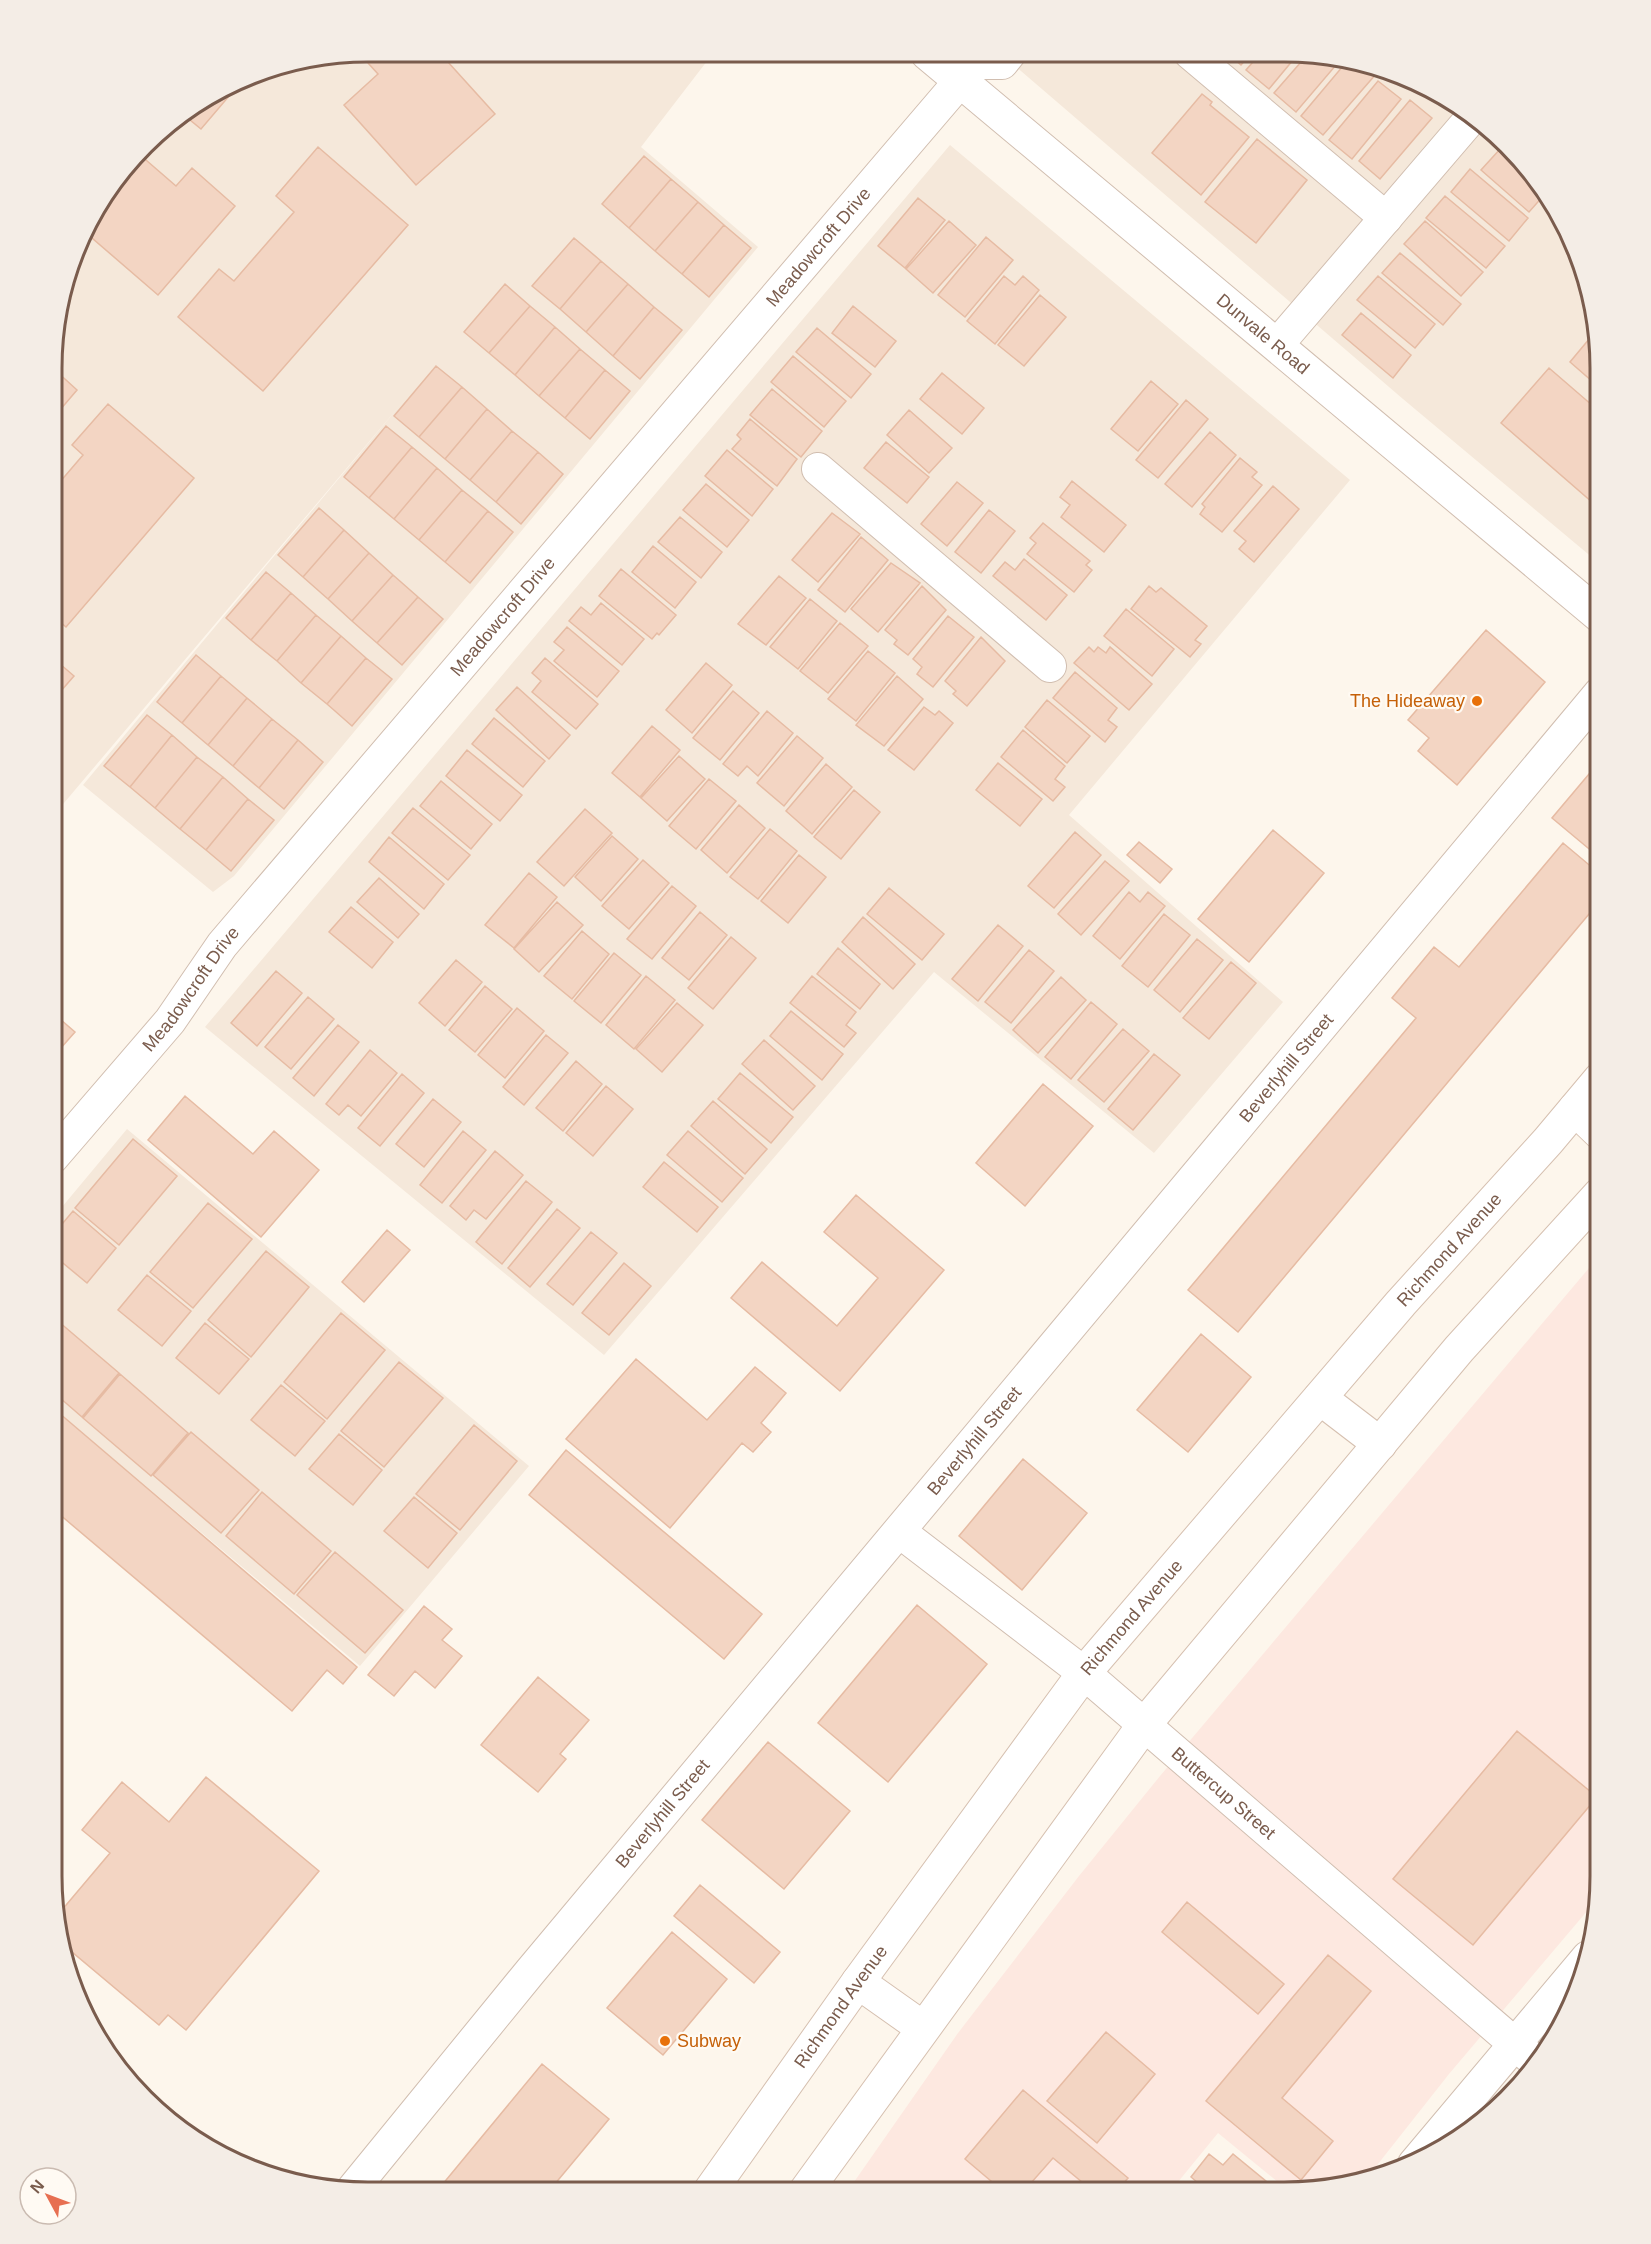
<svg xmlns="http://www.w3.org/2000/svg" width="1651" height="2244" viewBox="0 0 1651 2244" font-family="Helvetica,sans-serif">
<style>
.residential{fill:#f5e8da}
.commercial{fill:#fde8e0}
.building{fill:#f3d5c3;stroke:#e6bba3;stroke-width:1.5}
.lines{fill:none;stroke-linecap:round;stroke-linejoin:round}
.minor-casing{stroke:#d1beb0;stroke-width:34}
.tertiary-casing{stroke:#d1beb0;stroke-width:35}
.secondary-casing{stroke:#d6c0b0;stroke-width:35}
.minor{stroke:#fff;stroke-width:32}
.tertiary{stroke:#fff;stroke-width:33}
.secondary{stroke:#fff;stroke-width:33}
.food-dot{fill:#e8710a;stroke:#fffaf3;stroke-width:2}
.labels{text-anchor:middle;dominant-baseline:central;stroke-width:4.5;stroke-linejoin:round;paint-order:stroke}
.street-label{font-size:18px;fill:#7a5c4d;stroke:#fffaf3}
.food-label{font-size:18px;fill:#c56008;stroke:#fffaf3;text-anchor:end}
.rim{fill:none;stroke:#7a5c4d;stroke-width:3}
</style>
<rect width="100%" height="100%" fill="#fdf6ec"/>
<path class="residential" d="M 367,51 L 714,52 L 641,147 L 758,247 L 234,876 L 213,892 L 83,785 L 406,398 L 53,816 L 54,326 L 93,209 L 159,129 L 265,68 Z
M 1000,53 L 1325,54 L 1405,75 L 1460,104 L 1522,159 L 1567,227 L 1589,286 L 1600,367 L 1600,564 L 1403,399 Z
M 950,145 L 1350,480 L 1069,815 L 1283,1002 L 1154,1153 L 934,972 L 604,1355 L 205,1027 Z
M 127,1129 L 529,1466 L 360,1666 L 52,1407 L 52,1219 Z"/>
<path class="commercial" d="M 1600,1255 L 1599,1897 L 1449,2074 L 1363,2183 L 1290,2192 L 1218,2133 L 1169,2193 L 847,2192 L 958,2033 L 1079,1876 L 1160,1776 Z"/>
<path class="building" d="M 367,51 L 438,51 L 495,114 L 416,185 L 344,105 L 378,74 L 358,52 Z
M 1227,53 L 1251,54 L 1241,65 Z
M 1260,54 L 1298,54 L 1269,89 L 1246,70 Z
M 1308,54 L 1325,54 L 1342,58 L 1296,112 L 1274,93 Z
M 1348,60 L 1365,64 L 1376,74 L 1323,135 L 1301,116 Z
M 1378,81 L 1401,99 L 1352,159 L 1329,140 Z
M 241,82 L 201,129 L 184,115 Z
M 1202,94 L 1212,102 L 1210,105 L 1249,137 L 1201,195 L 1152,153 Z
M 1410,100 L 1432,118 L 1380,179 L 1359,161 Z
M 1257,139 L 1307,180 L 1256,243 L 1205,202 Z
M 318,147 L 408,225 L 263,391 L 178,317 L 219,269 L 234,281 L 294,212 L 276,196 Z
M 1501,148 L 1534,177 L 1545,194 L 1529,212 L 1481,170 Z
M 139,154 L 176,186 L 192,168 L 235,206 L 158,295 L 85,232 L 93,209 Z
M 644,156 L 671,179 L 629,228 L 602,204 Z
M 1470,169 L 1528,218 L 1509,241 L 1451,192 Z
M 671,179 L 698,202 L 655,251 L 629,228 Z
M 1445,196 L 1505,246 L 1486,268 L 1426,218 Z
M 918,198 L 945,220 L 905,268 L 878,246 Z
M 698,202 L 724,225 L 682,274 L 655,251 Z
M 949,221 L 976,245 L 933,293 L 906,269 Z
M 1425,221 L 1483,272 L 1461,296 L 1404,244 Z
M 724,225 L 751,248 L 709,297 L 682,274 Z
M 986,237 L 1013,260 L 965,317 L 938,295 Z
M 574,238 L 601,261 L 560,309 L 532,286 Z
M 1400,253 L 1461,304 L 1443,325 L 1382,273 Z
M 601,261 L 628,284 L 586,332 L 560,309 Z
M 1004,276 L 1015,285 L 1023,276 L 1039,290 L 995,344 L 967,321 Z
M 1378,276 L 1435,324 L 1415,348 L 1357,300 Z
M 505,284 L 530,306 L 489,353 L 464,332 Z
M 628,284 L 654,307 L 613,356 L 586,332 Z
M 1040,295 L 1066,317 L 1024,366 L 998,345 Z
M 530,306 L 555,327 L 515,375 L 489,353 Z
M 853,306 L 896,341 L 875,367 L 832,333 Z
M 654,307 L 682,330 L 640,379 L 613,356 Z
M 1361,313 L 1411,355 L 1393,378 L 1342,335 Z
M 555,327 L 580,349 L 539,396 L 515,375 Z
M 817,328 L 871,374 L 851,398 L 796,352 Z
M 1595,332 L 1600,367 L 1600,388 L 1570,362 Z
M 580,349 L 605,370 L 565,418 L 539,396 Z
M 793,356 L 846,401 L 824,427 L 771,382 Z
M 436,366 L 462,387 L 419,437 L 394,416 Z
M 1549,368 L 1600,412 L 1600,509 L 1501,423 Z
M 54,369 L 77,390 L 54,417 Z
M 605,370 L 630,391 L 590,439 L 565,418 Z
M 942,373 L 984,408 L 962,434 L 920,399 Z
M 1151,381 L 1178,404 L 1138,451 L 1111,429 Z
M 462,387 L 487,409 L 445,459 L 419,437 Z
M 772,389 L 822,431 L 801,457 L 750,415 Z
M 1186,400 L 1208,419 L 1158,478 L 1136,460 Z
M 108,404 L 194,478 L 66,627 L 53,616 L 53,490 L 83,455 L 72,445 Z
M 487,409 L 512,431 L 470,480 L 445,459 Z
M 909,410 L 952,448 L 929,473 L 887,435 Z
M 750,419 L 797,459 L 777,486 L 732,449 L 741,439 L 737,435 Z
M 386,426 L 412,447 L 369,498 L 344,477 Z
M 512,431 L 538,452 L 496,502 L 470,480 Z
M 1210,432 L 1236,455 L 1192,507 L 1165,484 Z
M 886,442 L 929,477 L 907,503 L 864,468 Z
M 412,447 L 437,468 L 394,519 L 369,498 Z
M 727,450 L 773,489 L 752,516 L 705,476 Z
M 538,452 L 563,474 L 521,524 L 496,502 Z
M 1240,458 L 1257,472 L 1252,477 L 1262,485 L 1222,532 L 1200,514 L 1205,507 L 1202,504 Z
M 437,468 L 462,490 L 419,540 L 394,519 Z
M 1072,481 L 1126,525 L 1104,552 L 1061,517 L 1070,505 L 1060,497 Z
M 957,482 L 983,503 L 947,546 L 921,524 Z
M 706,484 L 749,520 L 727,547 L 683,510 Z
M 1273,486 L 1299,509 L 1254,562 L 1239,549 L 1246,541 L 1234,531 Z
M 462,490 L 488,511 L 445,562 L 419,540 Z
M 319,508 L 344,530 L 303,577 L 278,555 Z
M 989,510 L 1015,531 L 981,573 L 955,552 Z
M 488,511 L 513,532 L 470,583 L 445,562 Z
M 832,513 L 860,534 L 818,582 L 792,560 Z
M 680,517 L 722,552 L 701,578 L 658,542 Z
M 1043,523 L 1090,561 L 1086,565 L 1092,570 L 1074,592 L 1027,554 L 1036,543 L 1030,538 Z
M 344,530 L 369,553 L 328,599 L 303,577 Z
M 861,537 L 888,560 L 845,612 L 818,590 Z
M 653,546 L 696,582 L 675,608 L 632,572 Z
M 369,553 L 393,575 L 352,621 L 328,599 Z
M 1024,559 L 1067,595 L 1046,620 L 993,576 L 1005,562 L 1015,570 Z
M 891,563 L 920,583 L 878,632 L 851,609 Z
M 621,569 L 676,615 L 659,635 L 657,633 L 652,639 L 599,596 Z
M 266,572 L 291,593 L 251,640 L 226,618 Z
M 393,575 L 418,597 L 377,643 L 352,621 Z
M 779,576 L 806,598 L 766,645 L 738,624 Z
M 922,586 L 946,610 L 908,655 L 894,644 L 897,640 L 885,630 Z
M 1149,586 L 1156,592 L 1161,588 L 1207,626 L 1195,640 L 1201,644 L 1190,657 L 1131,609 Z
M 291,593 L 316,615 L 277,661 L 251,640 Z
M 418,597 L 443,619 L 402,665 L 377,643 Z
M 810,599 L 837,621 L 798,669 L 770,647 Z
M 601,603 L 644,639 L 622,665 L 569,621 L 581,607 L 591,615 Z
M 1126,609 L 1174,649 L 1152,676 L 1104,636 Z
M 316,615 L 341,636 L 301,683 L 277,661 Z
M 948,616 L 974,637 L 933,687 L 917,674 L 922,667 L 913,659 Z
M 840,623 L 868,646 L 828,693 L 800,671 Z
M 567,627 L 619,671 L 597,697 L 554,661 L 564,650 L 554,642 Z
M 1486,630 L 1545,682 L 1457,785 L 1418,751 L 1429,738 L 1408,720 Z
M 341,636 L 366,658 L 327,704 L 301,683 Z
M 981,637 L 1005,661 L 967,706 L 953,694 L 956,691 L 945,681 Z
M 1089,647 L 1094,652 L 1098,647 L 1106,653 L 1110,647 L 1152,684 L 1129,710 L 1074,663 Z
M 868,651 L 895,673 L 856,721 L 828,699 Z
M 196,655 L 221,676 L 182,723 L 157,702 Z
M 53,658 L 74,676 L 53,700 Z
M 366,658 L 392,679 L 352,726 L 327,704 Z
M 545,658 L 598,704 L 576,729 L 532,692 L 541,681 L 532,673 Z
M 706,663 L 732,685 L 692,733 L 666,710 Z
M 1075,672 L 1117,708 L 1108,720 L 1117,727 L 1105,742 L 1053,698 Z
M 221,676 L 247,698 L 208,745 L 182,723 Z
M 897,676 L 923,699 L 884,746 L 856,725 Z
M 517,687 L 570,735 L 549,759 L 496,710 Z
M 733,691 L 759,713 L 720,760 L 693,738 Z
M 247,698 L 272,719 L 233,766 L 208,745 Z
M 1047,700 L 1090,736 L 1067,763 L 1025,727 Z
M 924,707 L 935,715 L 939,711 L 953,723 L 914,770 L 888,750 Z
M 767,711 L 793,733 L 758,776 L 747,766 L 738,776 L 723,764 Z
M 147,715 L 172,735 L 130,787 L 104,766 Z
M 494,718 L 545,761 L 523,787 L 472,744 Z
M 272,719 L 298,740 L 259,788 L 233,766 Z
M 652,726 L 680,750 L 640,797 L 612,773 Z
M 1023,730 L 1065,766 L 1055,779 L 1065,787 L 1053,801 L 1001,757 Z
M 172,735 L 197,757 L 155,808 L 130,787 Z
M 797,736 L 823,758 L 784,806 L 757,783 Z
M 298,740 L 323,762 L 284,809 L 259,788 Z
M 467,750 L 522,795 L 500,821 L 446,776 Z
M 679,756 L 705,779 L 667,821 L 641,798 Z
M 197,757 L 223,777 L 180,829 L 155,808 Z
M 1600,761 L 1600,846 L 1594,853 L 1552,818 Z
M 998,763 L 1042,799 L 1020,826 L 976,790 Z
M 826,764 L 852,787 L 812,834 L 786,811 Z
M 223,777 L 248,799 L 206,850 L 180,829 Z
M 709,779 L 736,801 L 696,849 L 669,826 Z
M 441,781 L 492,824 L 471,849 L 420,806 Z
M 854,790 L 880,812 L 841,859 L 814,837 Z
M 248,799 L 274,820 L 231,871 L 206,850 Z
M 739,805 L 765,828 L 727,873 L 701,850 Z
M 413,808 L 470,855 L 448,880 L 392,833 Z
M 585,809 L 612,833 L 564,886 L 537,862 Z
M 770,829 L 797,851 L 758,899 L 730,877 Z
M 1273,830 L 1324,873 L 1249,962 L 1198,919 Z
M 1075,832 L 1101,855 L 1054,908 L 1028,886 Z
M 612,836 L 638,859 L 601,901 L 575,877 Z
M 389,837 L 444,884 L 424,909 L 369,862 Z
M 1139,842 L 1172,869 L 1160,883 L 1127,855 Z
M 1563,843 L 1600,874 L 1600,901 L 1238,1332 L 1188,1290 L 1416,1018 L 1392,998 L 1434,947 L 1459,967 Z
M 799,855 L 826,877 L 788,923 L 761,901 Z
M 643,860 L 669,883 L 629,929 L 602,906 Z
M 1105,861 L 1129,881 L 1081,935 L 1058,914 Z
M 529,873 L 557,897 L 514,948 L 485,925 Z
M 379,878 L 419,914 L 398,938 L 357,902 Z
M 672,886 L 696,906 L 652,959 L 627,939 Z
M 889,888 L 944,934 L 922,960 L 867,914 Z
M 1129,892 L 1140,902 L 1148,892 L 1165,906 L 1120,959 L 1093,936 Z
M 557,902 L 583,925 L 539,972 L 514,949 Z
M 351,907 L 393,942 L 372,968 L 329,932 Z
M 700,912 L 727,935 L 689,980 L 662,958 Z
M 1164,914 L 1190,935 L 1148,987 L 1122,966 Z
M 863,917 L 915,964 L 893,989 L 842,942 Z
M 998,925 L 1023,946 L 978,1001 L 952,979 Z
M 582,931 L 609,954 L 572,999 L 544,976 Z
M 731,937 L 756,958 L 713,1009 L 688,988 Z
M 1197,939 L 1223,960 L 1180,1012 L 1154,990 Z
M 838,948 L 880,984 L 860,1009 L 817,974 Z
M 1029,950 L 1054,971 L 1011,1023 L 985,1002 Z
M 614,953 L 641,975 L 601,1023 L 574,1001 Z
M 456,960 L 482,982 L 445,1026 L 419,1003 Z
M 1231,962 L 1256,983 L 1209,1039 L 1183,1018 Z
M 276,971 L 302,993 L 257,1046 L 231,1023 Z
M 646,976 L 675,1000 L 634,1049 L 606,1025 Z
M 812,976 L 856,1012 L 846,1025 L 856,1033 L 844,1047 L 790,1003 Z
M 1061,977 L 1086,1000 L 1038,1053 L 1013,1030 Z
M 485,986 L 512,1009 L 475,1052 L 449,1030 Z
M 308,997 L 334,1019 L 291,1069 L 265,1047 Z
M 1091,1002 L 1117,1024 L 1071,1079 L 1045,1057 Z
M 677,1003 L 703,1025 L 662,1072 L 636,1049 Z
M 517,1008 L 544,1031 L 505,1078 L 478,1055 Z
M 791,1011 L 843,1054 L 822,1080 L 770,1036 Z
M 53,1013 L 75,1032 L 52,1058 Z
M 338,1025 L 359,1042 L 314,1096 L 293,1078 Z
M 1123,1029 L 1149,1051 L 1104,1102 L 1078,1080 Z
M 546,1035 L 568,1053 L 524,1105 L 503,1087 Z
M 764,1040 L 815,1086 L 793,1110 L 742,1064 Z
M 370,1050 L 397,1073 L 361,1116 L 348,1105 L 339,1115 L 326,1104 Z
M 1154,1054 L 1180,1075 L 1133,1130 L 1108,1109 Z
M 576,1061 L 602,1084 L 563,1131 L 536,1108 Z
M 740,1073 L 793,1117 L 771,1143 L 718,1099 Z
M 402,1074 L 424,1093 L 380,1146 L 358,1128 Z
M 1043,1084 L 1093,1126 L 1025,1206 L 976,1163 Z
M 606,1086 L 633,1109 L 593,1156 L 566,1133 Z
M 185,1096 L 253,1154 L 274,1131 L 319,1170 L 261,1237 L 148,1140 Z
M 433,1099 L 461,1122 L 424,1167 L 396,1144 Z
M 713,1101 L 767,1149 L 745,1174 L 691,1126 Z
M 463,1131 L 486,1150 L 442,1203 L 420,1185 Z
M 688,1131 L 743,1178 L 722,1202 L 667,1155 Z
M 133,1139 L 177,1176 L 119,1245 L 75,1208 Z
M 495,1151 L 523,1175 L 486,1219 L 474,1210 L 466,1220 L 450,1206 Z
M 664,1162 L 718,1207 L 697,1232 L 643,1187 Z
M 526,1181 L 552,1202 L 502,1264 L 476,1242 Z
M 856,1195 L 944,1270 L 840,1391 L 731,1298 L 762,1262 L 837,1326 L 878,1278 L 824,1232 Z
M 208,1203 L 252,1239 L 193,1308 L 150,1272 Z
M 557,1209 L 580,1228 L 530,1287 L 508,1268 Z
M 73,1211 L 116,1248 L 87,1283 L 52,1254 L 52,1236 Z
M 387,1230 L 410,1250 L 364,1302 L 342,1282 Z
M 591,1232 L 617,1253 L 573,1305 L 547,1284 Z
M 266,1251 L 309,1287 L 251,1357 L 208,1320 Z
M 624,1263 L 651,1286 L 609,1335 L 582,1313 Z
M 147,1275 L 191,1311 L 162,1346 L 118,1310 Z
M 341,1313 L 385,1350 L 327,1419 L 284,1382 Z
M 52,1316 L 119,1373 L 82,1417 L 52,1391 Z
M 205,1323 L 249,1359 L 219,1394 L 176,1358 Z
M 1201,1334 L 1251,1377 L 1188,1452 L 1137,1410 Z
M 636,1359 L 707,1420 L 755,1367 L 786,1393 L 761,1423 L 771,1432 L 753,1452 L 742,1443 L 670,1528 L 566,1439 Z
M 399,1362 L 443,1398 L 384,1467 L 341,1431 Z
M 120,1374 L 188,1433 L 151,1476 L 83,1418 Z
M 281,1385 L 325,1421 L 295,1456 L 251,1420 Z
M 52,1407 L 357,1667 L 343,1684 L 327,1670 L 292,1711 L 52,1508 Z
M 474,1425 L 517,1461 L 460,1530 L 416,1494 Z
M 191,1432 L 259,1490 L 221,1533 L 153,1475 Z
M 339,1434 L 382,1470 L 353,1505 L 309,1469 Z
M 566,1450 L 762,1614 L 724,1659 L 529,1495 Z
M 1023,1459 L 1087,1513 L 1022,1590 L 959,1536 Z
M 262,1492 L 331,1551 L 294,1594 L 226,1536 Z
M 414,1497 L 457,1533 L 428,1568 L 384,1531 Z
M 335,1552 L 403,1610 L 365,1653 L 297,1595 Z
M 917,1605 L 987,1664 L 888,1782 L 818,1723 Z
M 424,1606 L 452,1629 L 442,1640 L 462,1656 L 435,1688 L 415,1671 L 394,1696 L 368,1675 Z
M 538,1677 L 589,1720 L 560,1754 L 566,1759 L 538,1792 L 481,1745 Z
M 1517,1731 L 1597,1797 L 1473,1945 L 1393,1879 Z
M 768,1742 L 850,1811 L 784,1889 L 702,1820 Z
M 206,1777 L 319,1871 L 186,2030 L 168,2015 L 159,2025 L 59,1941 L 56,1917 L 110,1853 L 82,1830 L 122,1782 L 169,1822 Z
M 700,1885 L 780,1952 L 754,1983 L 674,1916 Z
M 1187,1902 L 1284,1984 L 1258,2014 L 1162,1932 Z
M 672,1932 L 727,1979 L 663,2055 L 607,2008 Z
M 1328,1955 L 1371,1991 L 1282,2098 L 1333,2141 L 1301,2180 L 1206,2101 Z
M 1106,2032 L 1155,2074 L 1097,2143 L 1047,2101 Z
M 542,2064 L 609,2119 L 549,2191 L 437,2191 Z
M 1023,2090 L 1128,2178 L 1115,2193 L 1094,2192 L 1053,2158 L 1023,2192 L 1004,2192 L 965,2159 Z
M 1209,2154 L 1223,2165 L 1233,2154 L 1267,2182 L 1259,2193 L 1200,2193 L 1204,2188 L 1191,2177 Z"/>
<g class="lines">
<defs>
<g id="minor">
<path d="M 1190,53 L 1386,218"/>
<path d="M 1277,345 L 1473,116"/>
<path d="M 818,469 L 1050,666"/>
<path id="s1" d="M 52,1158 L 170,1021 L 222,945 L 961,80 L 976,63 L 1002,63 L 1010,53"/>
<path id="s2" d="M 900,1532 L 1084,1673 L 1537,2063"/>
<path d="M 1414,2164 L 1588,1957"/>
<path id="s3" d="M 352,2190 L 530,1972 L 1600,693"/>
</g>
<g id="tertiary">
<path id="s4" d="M 927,53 L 1600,616"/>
</g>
<g id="secondary">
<path d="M 1575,1109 L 1600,1133"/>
<path d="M 1320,1398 L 1380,1444"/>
<path d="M 858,1982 L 923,2028"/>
<path id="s5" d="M 710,2191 L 858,1982 L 1084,1673 L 1401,1303 L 1548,1141 L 1600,1079"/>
<path d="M 805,2192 L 1144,1725 L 1459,1349 L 1600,1194"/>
</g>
</defs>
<use href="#minor" class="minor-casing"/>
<use href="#tertiary" class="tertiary-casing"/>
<use href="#secondary" class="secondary-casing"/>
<use href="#minor" class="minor"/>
<use href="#tertiary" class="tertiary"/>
<use href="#secondary" class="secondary"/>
</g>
<g class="food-dot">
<circle cx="1477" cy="701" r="6"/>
<circle cx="665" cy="2041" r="6"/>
</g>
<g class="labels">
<g class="street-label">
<text stroke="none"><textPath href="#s1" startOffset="1191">Meadowcroft Drive</textPath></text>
<text stroke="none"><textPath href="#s4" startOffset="438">Dunvale Road</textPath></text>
<text stroke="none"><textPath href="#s1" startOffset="705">Meadowcroft Drive</textPath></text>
<text stroke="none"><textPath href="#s1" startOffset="219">Meadowcroft Drive</textPath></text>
<text stroke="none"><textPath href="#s3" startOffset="1460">Beverlyhill Street</textPath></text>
<text stroke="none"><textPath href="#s5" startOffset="1198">Richmond Avenue</textPath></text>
<text stroke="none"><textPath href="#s3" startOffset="974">Beverlyhill Street</textPath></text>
<text stroke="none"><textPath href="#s5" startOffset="712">Richmond Avenue</textPath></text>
<text stroke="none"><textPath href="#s2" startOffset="416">Buttercup Street</textPath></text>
<text stroke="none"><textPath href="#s3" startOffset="488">Beverlyhill Street</textPath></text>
<text stroke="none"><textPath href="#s5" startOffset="226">Richmond Avenue</textPath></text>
</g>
<g class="food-label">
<text x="1465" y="701">The Hideaway</text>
<text x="677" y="2041" text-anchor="start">Subway</text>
</g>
</g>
<path d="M0 0H1651V2244H0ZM368 62H1284A306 306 0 0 1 1590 368V1876A306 306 0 0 1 1284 2182H368A306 306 0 0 1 62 1876V368A306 306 0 0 1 368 62Z" fill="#f4ede6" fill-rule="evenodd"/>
<path class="rim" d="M368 62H1284A306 306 0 0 1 1590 368V1876A306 306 0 0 1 1284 2182H368A306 306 0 0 1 62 1876V368A306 306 0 0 1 368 62Z"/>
<g transform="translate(48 2196) rotate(311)"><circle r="28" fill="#fffaf3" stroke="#cabbb1" stroke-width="1.5"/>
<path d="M0-4.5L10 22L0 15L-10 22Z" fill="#e76f51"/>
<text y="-9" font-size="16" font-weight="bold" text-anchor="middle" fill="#7a5c4d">N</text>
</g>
</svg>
